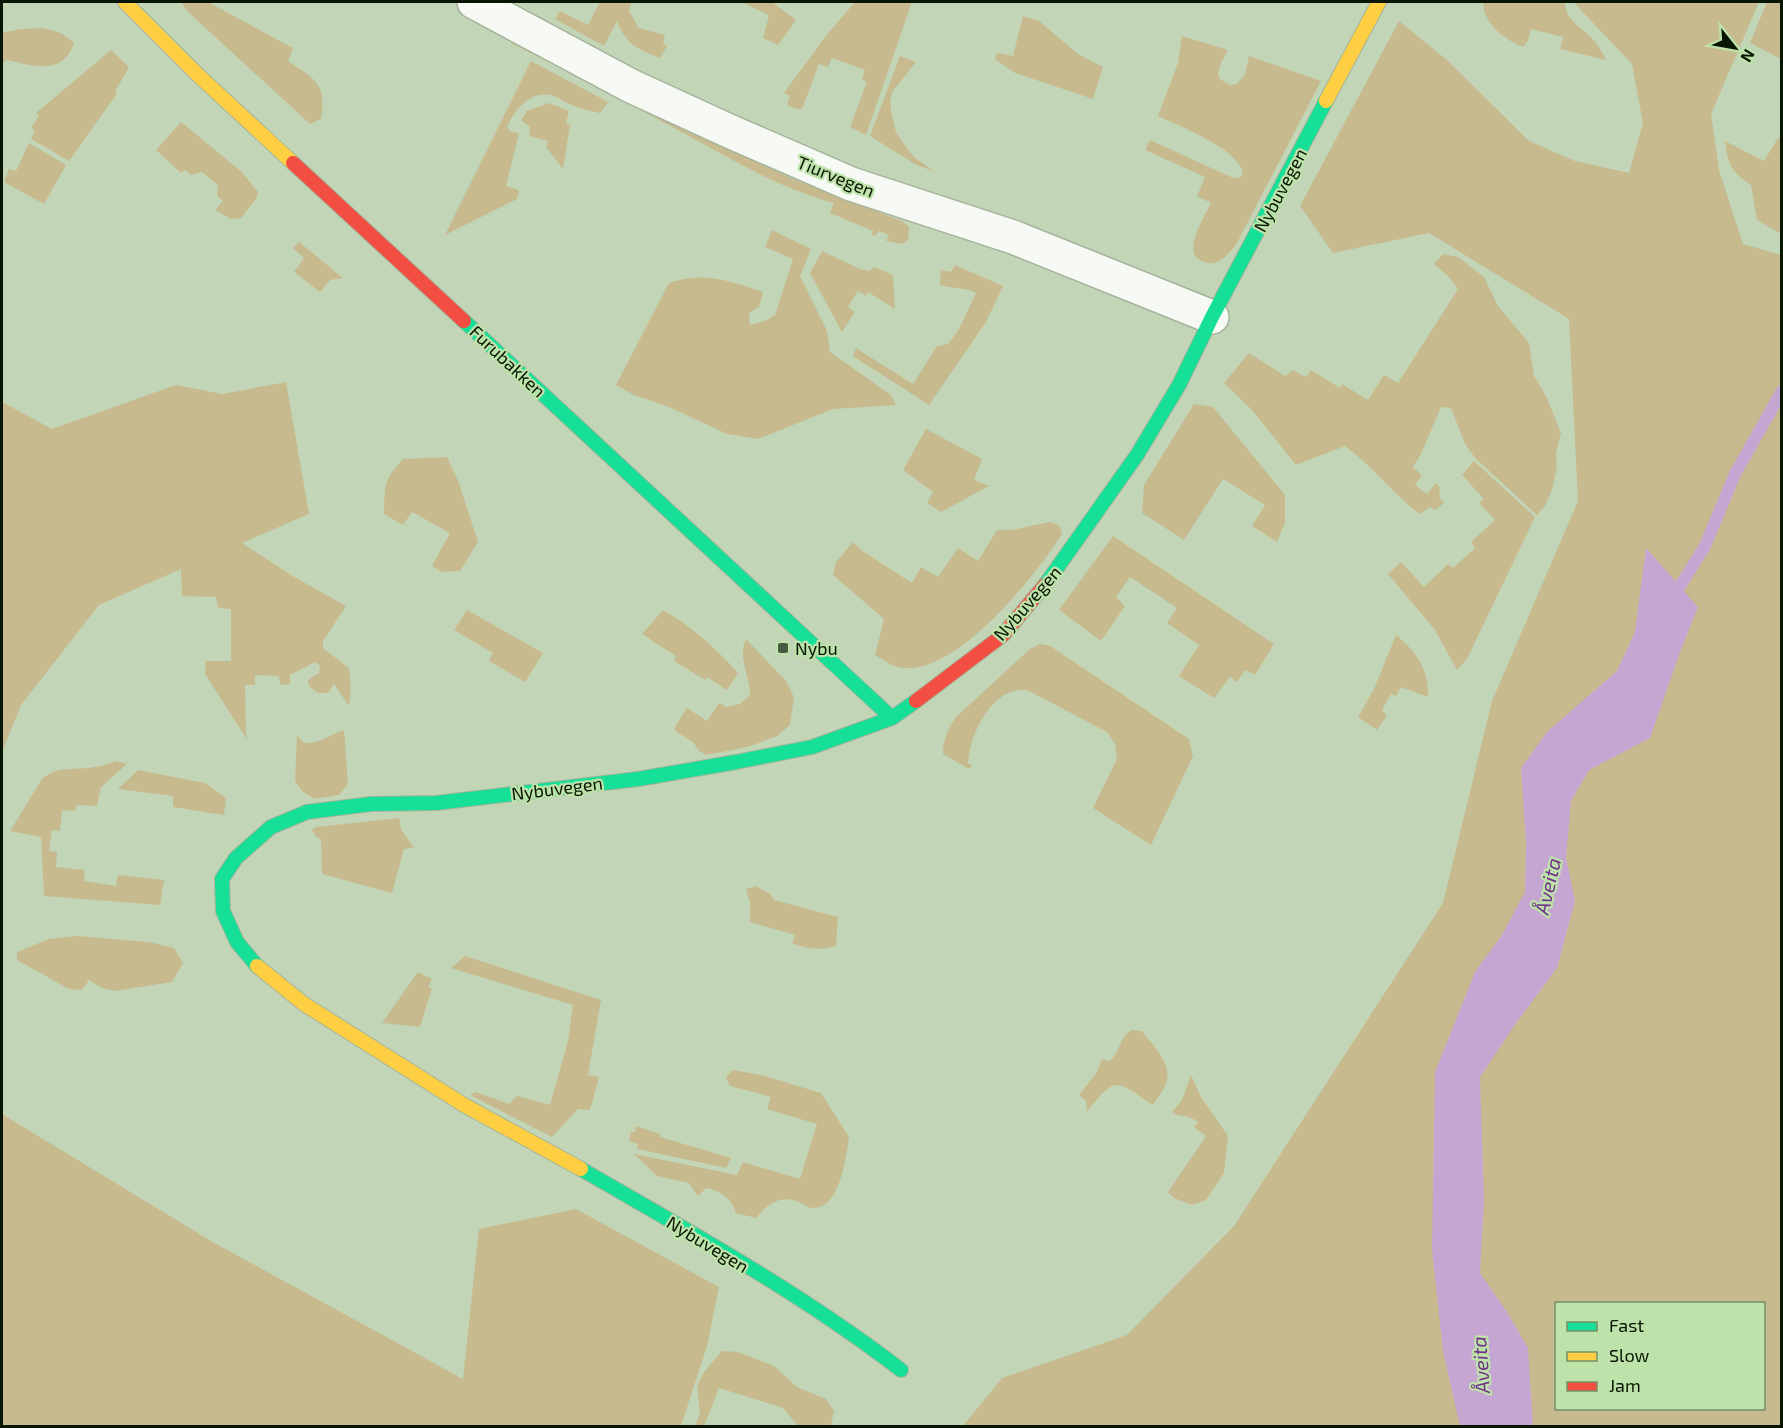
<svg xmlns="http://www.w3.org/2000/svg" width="1783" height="1428" viewBox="0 0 1783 1428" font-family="'Exo 2',sans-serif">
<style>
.green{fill:#c7ba8f;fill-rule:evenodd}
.water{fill:#c5a6d2}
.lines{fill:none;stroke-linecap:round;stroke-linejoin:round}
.stream{stroke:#c5a6d2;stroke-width:12}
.street-casing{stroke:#a4b39b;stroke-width:36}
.fast-casing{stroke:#a4b39b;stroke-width:16}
.slow-casing{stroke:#a4b39b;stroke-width:16}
.jam-casing{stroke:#a4b39b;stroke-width:16}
.street{stroke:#f6f9f4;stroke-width:33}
.fast{stroke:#16e098;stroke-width:14}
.slow{stroke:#ffcf43;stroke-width:14}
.jam{stroke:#f24e42;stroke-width:14}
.poi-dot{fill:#495942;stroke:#bee3aa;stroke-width:2}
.labels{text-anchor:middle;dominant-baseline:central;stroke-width:4.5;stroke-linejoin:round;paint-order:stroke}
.street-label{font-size:18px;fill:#081503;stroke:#bee3aa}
.poi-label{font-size:18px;fill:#081503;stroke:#bee3aa;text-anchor:start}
.water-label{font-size:20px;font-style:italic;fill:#71318a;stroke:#bee3aa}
</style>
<rect width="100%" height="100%" fill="#c2d6b7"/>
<path class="green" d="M 181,2 L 208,2 L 293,48 L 288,61 C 315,79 327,84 321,119 L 310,124 L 187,11 Z
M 600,2 L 632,2 L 629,11 L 639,28 L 665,35 L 663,44 L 667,46 L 660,58 C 638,49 626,45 617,21 L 604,46 L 555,19 L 560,11 L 588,25 Z
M 741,2 L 772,2 L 796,20 L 778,45 L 763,38 L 769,15 Z
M 855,2 L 912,2 L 866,135 L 850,127 L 867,82 L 862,79 L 865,70 L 832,58 L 828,67 L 819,64 L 802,109 L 797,109 L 787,105 L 790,96 L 784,93 L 825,37 Z
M 1483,2 L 1565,2 C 1566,23 1585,28 1596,43 C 1600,48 1603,54 1606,60 L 1560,49 L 1563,37 L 1531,29 L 1528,41 L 1523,47 C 1503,38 1484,25 1483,2 Z
M 1576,2 L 1759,2 L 1711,114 L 1719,170 L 1743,244 L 1781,255 L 1781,1426 L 963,1426 L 1002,1378 L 1127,1335 L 1234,1226 L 1443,903 L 1492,701 L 1578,501 L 1569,319 L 1429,233 L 1333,253 L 1300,206 L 1399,21 L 1447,60 L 1529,141 L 1575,161 L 1629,173 L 1643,123 L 1632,64 L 1576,5 ZM 1556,1304 L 1764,1304 L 1764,1408 L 1556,1408 Z
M 1767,2 L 1781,2 L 1781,59 L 1750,43 Z
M 1023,16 L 1039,21 L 1078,54 L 1103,67 L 1093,99 L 1015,73 L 995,59 L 997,53 L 1013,56 Z
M 43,28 L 61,33 L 74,43 C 63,76 34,66 7,60 L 2,64 L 2,33 L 20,29 Z
M 1182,36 L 1228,50 L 1221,63 L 1218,73 L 1220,79 L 1230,85 L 1237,84 L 1245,74 L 1249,56 L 1321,81 L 1236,245 C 1226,256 1216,270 1200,260 C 1197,258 1195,257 1194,253 C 1190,238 1205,216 1211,203 L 1197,196 L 1205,177 L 1145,150 L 1150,140 L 1231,177 L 1240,178 L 1243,174 C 1240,149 1179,126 1158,116 L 1178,63 Z
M 513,41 L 786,176 L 902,221 L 909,227 L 908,240 L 902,244 L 886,241 L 889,235 L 879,231 L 875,236 L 872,235 L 873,231 L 830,213 L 834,203 C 782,189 736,162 689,136 C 630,104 571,73 511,43 Z
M 111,50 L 129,67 L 116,90 L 116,95 L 69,161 L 31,139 L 35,130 L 31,128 L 39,116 L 36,113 Z
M 900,56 L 916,62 L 893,91 L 890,101 L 892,116 L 896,132 L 904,144 L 914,157 L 935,172 L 915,164 L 870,136 Z
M 531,61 L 608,102 L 600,113 C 590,111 581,109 572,105 C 565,103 558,96 550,95 C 529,91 515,110 507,127 L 511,132 L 519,133 L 506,186 L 519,190 L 517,199 L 445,235 Z
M 549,103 L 569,111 L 566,123 L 570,125 L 563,169 L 546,147 L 548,141 L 529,136 L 530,127 L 521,120 L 527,111 Z
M 181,122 L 242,172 L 258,192 L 256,199 L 241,218 L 231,219 L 215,210 L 223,201 L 217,196 L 218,185 L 202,172 L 191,175 L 185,170 L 181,173 L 156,150 Z
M 1778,138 L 1782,140 L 1781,234 L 1757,220 L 1751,185 C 1732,173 1727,163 1725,141 L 1764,161 Z
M 29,143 L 66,165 L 44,204 L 4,182 L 9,169 L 16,171 Z
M 772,230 L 811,249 L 800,276 L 827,331 L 830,352 L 891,395 L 896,405 L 833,409 L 758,439 L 727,434 L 669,407 L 634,395 L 616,385 L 669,283 C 706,271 728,281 763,292 L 759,307 L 749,313 L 750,325 L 767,320 L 775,315 L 793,259 L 765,247 Z
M 299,242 L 343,278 L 330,280 L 320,292 L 294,272 L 304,258 L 293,248 Z
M 822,251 L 860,269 L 869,271 L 874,267 L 893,275 L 895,309 L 868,292 L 866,296 L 858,291 L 848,307 L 855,312 L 842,332 L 810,273 Z
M 1443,254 L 1458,257 L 1484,277 L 1498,306 L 1529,343 L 1534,376 L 1546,396 L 1561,433 L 1556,453 L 1557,467 L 1552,490 L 1545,506 L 1537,515 L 1476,459 L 1465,444 L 1451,408 L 1441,407 L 1421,454 L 1413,467 L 1422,475 L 1415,485 L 1427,494 L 1436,483 L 1440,488 L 1439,497 L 1444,503 L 1435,510 L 1430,507 L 1419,514 C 1393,493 1372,466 1345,446 L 1296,465 L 1252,410 L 1224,383 L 1249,353 L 1285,376 L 1293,370 L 1306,377 L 1311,370 L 1340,388 L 1342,384 L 1368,400 L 1384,375 L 1398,383 L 1458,289 L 1448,276 L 1434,264 Z
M 955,265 L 1003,286 L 986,322 L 929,405 L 853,356 L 856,348 L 913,384 L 937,346 L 948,344 L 959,329 L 976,293 C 964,287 953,289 940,285 L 941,270 L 951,272 Z
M 286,382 L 309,514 L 242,543 L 291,575 L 346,606 L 323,641 L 323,648 L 349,668 L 351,689 L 349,706 L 334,684 L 328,693 L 318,693 L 309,686 L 308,680 L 319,673 L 320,666 L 315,662 L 290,675 L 290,684 L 280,685 L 279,676 L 255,675 L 255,685 L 245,685 L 246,735 L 248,741 L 205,674 L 206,661 L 231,661 L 231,609 L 218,608 L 216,597 L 182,596 L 181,569 L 99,605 L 21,705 L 2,752 L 2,402 L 52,429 L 176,385 L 222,394 Z
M 1194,404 L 1213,407 L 1285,495 L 1285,523 L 1277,542 L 1252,526 L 1265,505 L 1223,479 L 1184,540 L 1142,513 L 1144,485 Z
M 926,429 L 982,459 L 974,480 L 989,486 L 941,512 L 927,503 L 933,492 L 903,470 Z
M 447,457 L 459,483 L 478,542 L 460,571 L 442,572 L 432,566 L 450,533 L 412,512 L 403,525 L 384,514 C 385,486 383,480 403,459 Z
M 1474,461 L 1535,517 L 1467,659 L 1457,670 L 1435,630 L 1388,574 L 1401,562 L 1424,587 L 1448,564 L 1453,568 L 1475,548 L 1471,542 L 1495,520 L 1479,503 L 1484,499 L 1462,475 Z
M 1049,522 L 1059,525 L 1062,534 C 1037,574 950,685 895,666 C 888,664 881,658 875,655 L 884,619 L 833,575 L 836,562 L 853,542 L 861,550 L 912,583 L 921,567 L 938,577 L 958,548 L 978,561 L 997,530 L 1013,530 Z
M 1113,536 L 1274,644 L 1255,675 L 1245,670 L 1237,682 L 1230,677 L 1214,698 L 1179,676 L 1199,645 L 1167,623 L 1177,608 L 1130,577 L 1116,597 L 1125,606 L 1101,641 L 1059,610 Z
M 467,610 L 543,653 L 525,682 L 489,661 L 493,653 L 454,630 Z
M 663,610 C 692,627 716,648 738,673 L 727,690 L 707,677 L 705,680 L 674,661 L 676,656 L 642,634 Z
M 1396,635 C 1417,652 1429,670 1428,697 L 1401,687 L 1396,696 L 1391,694 L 1382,710 L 1387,715 L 1377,730 L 1358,717 L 1374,689 Z
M 746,639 L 786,681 L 794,697 L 790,725 L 777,736 L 748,747 L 706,755 L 699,751 L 693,742 L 675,731 L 675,727 L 687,708 L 707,721 L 719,703 L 726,707 L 740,704 L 750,695 C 750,676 737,656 746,639 Z
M 1040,644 L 1050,646 L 1189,739 L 1193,756 L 1151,845 L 1093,808 L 1117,759 L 1115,744 L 1107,732 L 1027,690 C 992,687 970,733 968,763 L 972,765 L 969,769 L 943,754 C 943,739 948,729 956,717 L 1030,649 Z
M 344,730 L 348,784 L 339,795 L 314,799 L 302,791 L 295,781 L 297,735 L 304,743 C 320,744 329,735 344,730 Z
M 117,761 L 127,764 L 101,787 L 97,806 L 77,805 L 75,811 L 62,810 L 60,831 L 52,830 L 49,851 L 57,852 L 56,867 L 85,870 L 84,881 L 116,886 L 118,875 L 164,880 L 160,905 L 44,896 L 41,837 L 10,831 L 42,779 C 57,766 71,770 88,768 C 98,767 108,764 117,761 Z
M 138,770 L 205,783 L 226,798 L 224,815 L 173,807 L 173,796 L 118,789 Z
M 399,818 L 401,829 L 414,848 L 404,849 L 392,893 L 322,874 L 321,839 L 316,837 L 312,830 L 316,827 Z
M 756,886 L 770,894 L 774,900 L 838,917 L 836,946 C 820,950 808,950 792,943 L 795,935 L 750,922 L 750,902 L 746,889 Z
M 77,936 L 149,942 L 174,948 L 183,963 L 172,982 L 115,991 L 102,988 L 89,980 L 82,990 L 69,989 L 17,960 L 17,952 L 49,939 Z
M 465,956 L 601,1000 L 588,1075 L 599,1077 L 590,1110 L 578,1109 L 552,1137 L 470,1095 L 476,1092 L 509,1104 L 517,1096 L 550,1105 L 568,1041 L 573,1005 L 451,968 Z
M 418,972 L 432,979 L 428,987 L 432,988 L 420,1027 L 382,1023 Z
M 1132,1030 L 1142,1031 C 1152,1044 1171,1063 1167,1080 C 1165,1089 1157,1098 1153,1105 C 1115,1080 1116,1075 1087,1112 L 1086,1101 L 1079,1095 L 1097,1072 L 1102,1059 L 1110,1061 C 1120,1052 1120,1036 1132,1030 Z
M 733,1070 L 765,1076 L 821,1093 L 849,1137 C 846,1156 841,1208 813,1208 C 807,1208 802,1203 796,1201 C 778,1195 767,1205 756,1218 L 736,1213 C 731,1197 722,1192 706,1188 L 698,1196 L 689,1183 L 657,1176 L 634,1154 L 737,1175 L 743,1162 L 800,1179 L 817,1124 L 767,1109 L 771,1097 L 730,1086 L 726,1077 Z
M 1191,1075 L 1201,1097 L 1228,1136 L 1224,1173 L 1206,1200 L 1192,1205 L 1174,1198 L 1168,1192 L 1206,1136 L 1194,1127 L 1198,1122 C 1186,1113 1180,1118 1172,1112 L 1182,1100 Z
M 2,1114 L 211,1241 L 463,1379 L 479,1229 L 576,1209 L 719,1287 L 707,1346 L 681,1426 L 2,1426 Z
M 636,1126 L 660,1134 L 660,1137 L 731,1158 L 726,1168 L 637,1149 L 638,1144 L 629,1141 L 631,1132 L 635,1132 Z
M 722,1351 L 738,1352 L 774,1366 L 797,1387 L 826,1399 L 834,1411 L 831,1426 L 798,1426 L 783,1408 L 719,1388 L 704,1426 L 695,1426 L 700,1413 L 697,1386 L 704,1372 Z"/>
<path class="water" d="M 1646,548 L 1698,607 L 1680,652 L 1650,738 L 1589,770 L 1571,801 L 1566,858 L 1575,901 L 1557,968 L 1514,1026 L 1480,1077 L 1484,1201 L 1480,1273 L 1507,1312 L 1528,1348 L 1533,1426 L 1460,1426 L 1443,1351 L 1432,1249 L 1435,1072 L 1475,972 L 1502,935 L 1525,892 L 1526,844 L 1521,768 L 1547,732 L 1617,671 L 1635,632 Z"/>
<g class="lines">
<path class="stream" d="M 1672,599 L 1705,546 L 1735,474 L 1782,391"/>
<defs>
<path id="street" d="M 474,2 L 631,86 L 729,131 L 851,184 L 1013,237 L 1212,317"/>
<path id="fast" d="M 464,321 L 892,718
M 1045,585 L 1137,455 L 1179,385 L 1212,317 L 1326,101
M 257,966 L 237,942 L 223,911 L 222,879 L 236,858 L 271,827 L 307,812 L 371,804 L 436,803 L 638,779 L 736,762 L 812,747 L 892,718 L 916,701
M 581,1169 C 690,1232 801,1293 901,1370"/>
<path id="slow" d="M 125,2 L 199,76 L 293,163
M 1326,101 L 1379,2
M 257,966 L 304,1004 L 464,1105 L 581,1169"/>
<path id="jam" d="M 293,163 L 464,321
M 916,701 L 1003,635 L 1045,585"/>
</defs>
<use href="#street" class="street-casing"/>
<use href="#fast" class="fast-casing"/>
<use href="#slow" class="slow-casing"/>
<use href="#jam" class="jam-casing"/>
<use href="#street" class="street"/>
<use href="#fast" class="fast"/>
<use href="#slow" class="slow"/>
<use href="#jam" class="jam"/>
</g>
<rect class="poi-dot" x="777" y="642" width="12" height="12" rx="3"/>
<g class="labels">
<g class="street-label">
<text transform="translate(836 176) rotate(22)">Tiurvegen</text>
<text transform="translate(1280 190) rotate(-62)">Nybuvegen</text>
<text transform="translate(508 361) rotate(43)">Furubakken</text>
<text transform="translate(1027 603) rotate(-49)">Nybuvegen</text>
<text transform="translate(557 788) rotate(-7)">Nybuvegen</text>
<text transform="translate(708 1244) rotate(31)">Nybuvegen</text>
</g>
<g class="poi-label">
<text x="795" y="648">Nybu</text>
</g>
<g class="water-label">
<text transform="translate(1547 886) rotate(-77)">Åveita</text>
<text transform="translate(1480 1365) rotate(-94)">Åveita</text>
</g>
</g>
<rect width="1783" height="1428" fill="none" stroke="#081503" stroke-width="6"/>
<rect x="1555" y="1302" width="210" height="108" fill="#bee3aa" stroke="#759167" stroke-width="1.5"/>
<rect x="1567" y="1322" width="30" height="9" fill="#16e098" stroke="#759167" stroke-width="1.5"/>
<text x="1609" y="1332" font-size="18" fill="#081503">Fast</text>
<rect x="1567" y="1352" width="30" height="9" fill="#ffcf43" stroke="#759167" stroke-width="1.5"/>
<text x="1609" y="1362" font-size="18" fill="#081503">Slow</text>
<rect x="1567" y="1382" width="30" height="9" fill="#f24e42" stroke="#759167" stroke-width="1.5"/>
<text x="1609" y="1392" font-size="18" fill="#081503">Jam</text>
<g transform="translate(1735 48) rotate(121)" stroke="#bee3aa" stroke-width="4.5" paint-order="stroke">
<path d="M0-4.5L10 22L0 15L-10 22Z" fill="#081503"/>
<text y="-9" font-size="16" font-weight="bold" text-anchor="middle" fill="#081503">N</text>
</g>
</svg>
